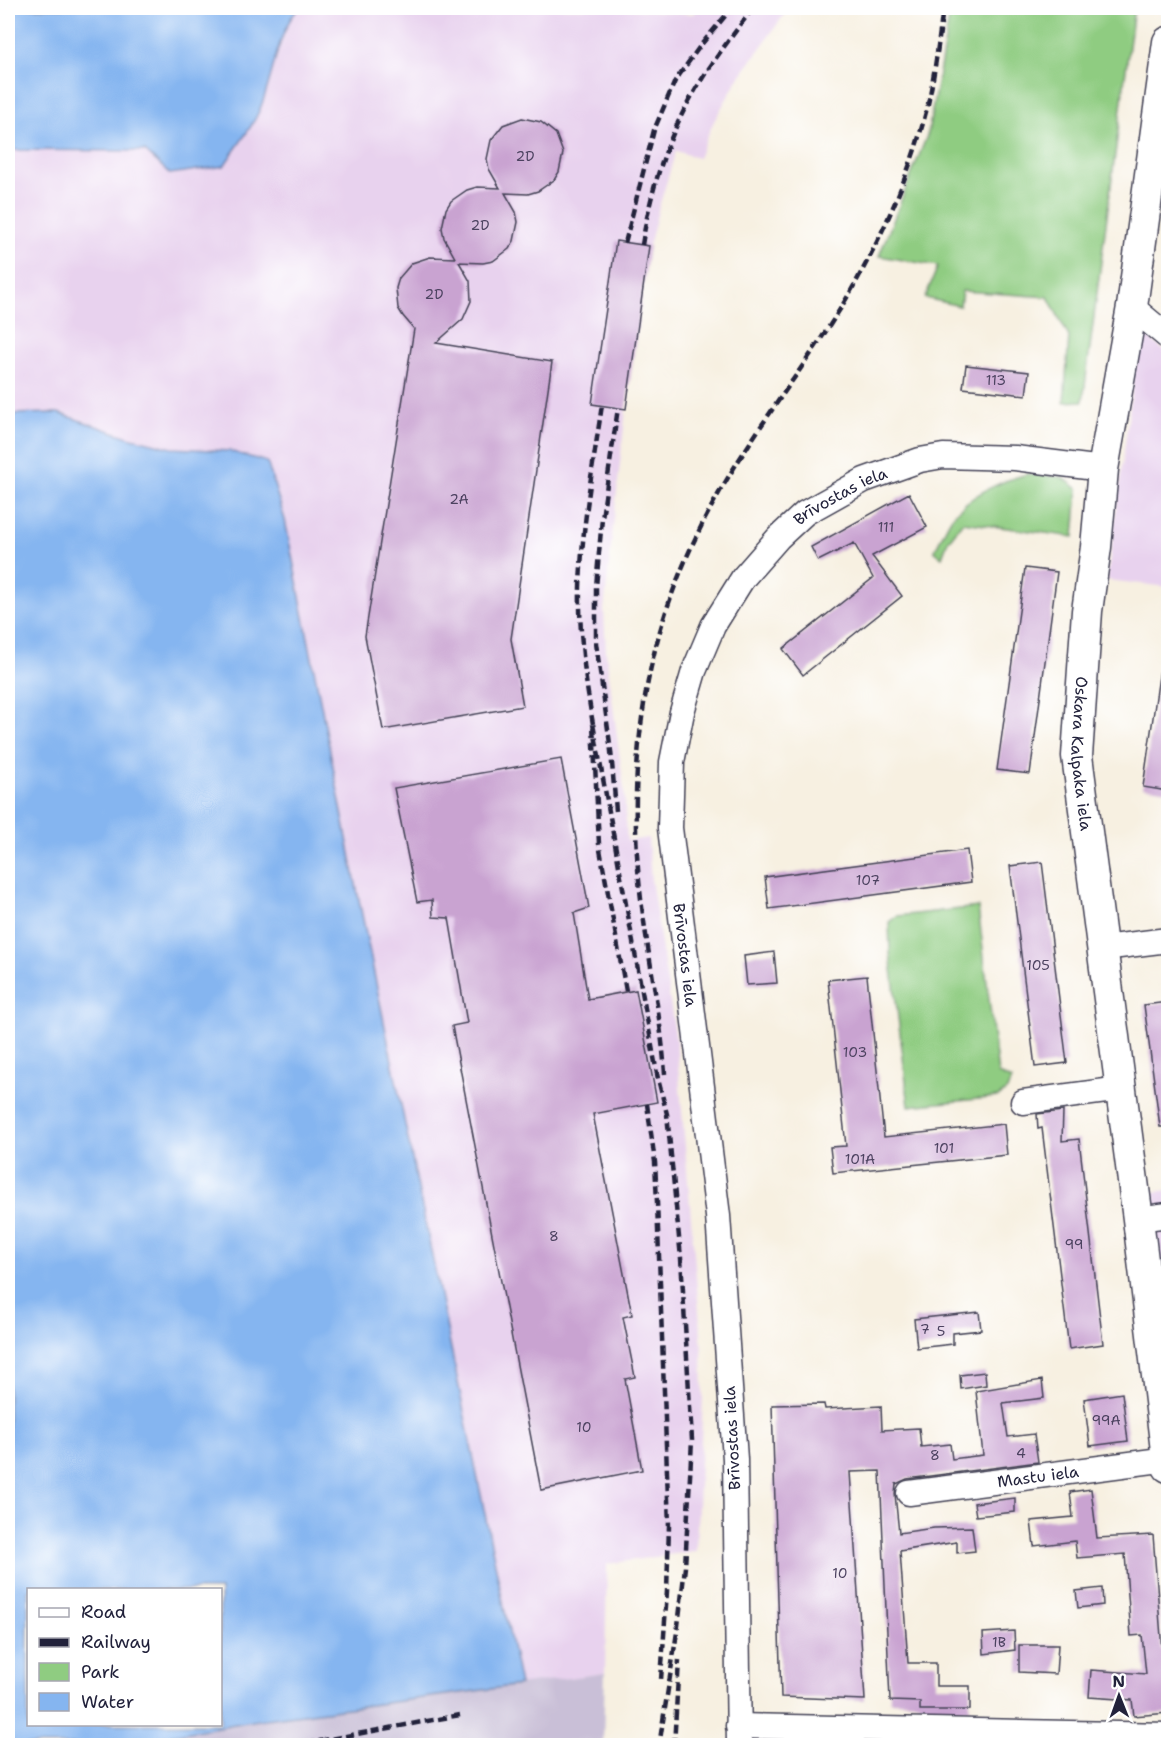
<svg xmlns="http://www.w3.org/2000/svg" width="1176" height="1753" viewBox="0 0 1176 1753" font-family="'Shantell Sans',sans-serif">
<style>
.built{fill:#e8d2ee}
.industrial{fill:#c9bfd7}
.green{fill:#8fcc81;stroke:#58775e;stroke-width:1.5}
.water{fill:#85b5f0;stroke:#546c96;stroke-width:1.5;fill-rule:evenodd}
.building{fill:#c9a3d1}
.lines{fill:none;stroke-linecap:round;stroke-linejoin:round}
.minor-casing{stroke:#424154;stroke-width:27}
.major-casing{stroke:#424154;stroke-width:33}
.minor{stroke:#fff;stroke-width:24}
.major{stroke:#fff;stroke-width:30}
.rail{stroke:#22223b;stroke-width:4.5;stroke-dasharray:9 4.5;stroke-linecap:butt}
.labels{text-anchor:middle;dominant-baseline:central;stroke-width:4.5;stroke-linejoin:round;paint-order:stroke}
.number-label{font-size:14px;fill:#4c4260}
.street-label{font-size:16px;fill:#22223b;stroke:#fff}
</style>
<rect width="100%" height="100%" fill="#fff"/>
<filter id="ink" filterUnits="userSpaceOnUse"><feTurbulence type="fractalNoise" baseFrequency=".0167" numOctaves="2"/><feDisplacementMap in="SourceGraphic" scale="12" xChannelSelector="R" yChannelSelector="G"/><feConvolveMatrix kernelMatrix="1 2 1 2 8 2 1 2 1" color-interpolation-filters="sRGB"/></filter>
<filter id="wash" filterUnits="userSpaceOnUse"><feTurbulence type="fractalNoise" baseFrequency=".008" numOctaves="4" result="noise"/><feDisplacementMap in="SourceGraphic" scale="24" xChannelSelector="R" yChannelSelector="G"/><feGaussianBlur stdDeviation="1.35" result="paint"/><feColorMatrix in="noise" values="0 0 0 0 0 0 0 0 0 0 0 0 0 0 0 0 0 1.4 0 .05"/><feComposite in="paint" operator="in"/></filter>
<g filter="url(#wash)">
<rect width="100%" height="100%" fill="#f7f0e1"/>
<path class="built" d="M 298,8 L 613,8 L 693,14 L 698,8 L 789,8 L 738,79 L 714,121 L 698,158 L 676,151 L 659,207 L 649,246 L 626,409 L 604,610 L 606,652 L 624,790 L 627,841 L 648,838 L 651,879 L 676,1040 L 702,1347 L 703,1398 L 696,1551 L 607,1564 L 605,1673 L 520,1685 L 359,900 L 285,520 L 267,462 L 229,451 L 172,448 L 128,437 L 8,414 L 8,150 L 145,151 L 170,174 L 259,112 L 279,47 L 291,16 Z
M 1140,330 L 1168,354 L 1168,587 L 1107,580 Z
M 1168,1190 L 1168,1321 L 1163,1322 L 1147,1193 Z"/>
<path class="industrial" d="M 605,1673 L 603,1745 L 116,1746 L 258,1720 Z"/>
<path class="green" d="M 951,8 L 1134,8 L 1083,401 L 1064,402 L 1069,337 L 1048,297 L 962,291 L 960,306 L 925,298 L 938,266 L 879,256 L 928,133 Z
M 1027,474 L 1062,477 L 1078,489 L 1074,537 L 963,522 L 948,541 L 942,557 L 934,551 C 941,540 945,527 952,517 C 969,495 1001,481 1027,474 Z
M 978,907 L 998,1074 L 1011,1080 L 1007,1090 L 998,1097 L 909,1106 L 890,953 L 889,922 L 897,916 Z"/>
<path class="water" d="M 8,8 L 298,8 C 275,37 274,78 259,111 C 251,130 235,148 224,166 L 170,174 L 145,151 L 8,150 Z
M 58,413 L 128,437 L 172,448 L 229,451 L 267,462 L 285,520 L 359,900 L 520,1685 L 258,1720 L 116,1745 L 8,1745 L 8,414 ZM 28,1590 L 220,1590 L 220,1724 L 28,1724 Z"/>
<g id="blocks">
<path class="building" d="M 522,118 L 541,122 L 556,134 L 563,153 L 559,172 L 554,180 L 538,191 L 528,194 L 505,193 L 516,212 L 518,222 L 514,241 L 509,249 L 493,261 L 483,263 L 459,262 L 470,281 L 471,301 L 463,319 L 436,343 L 552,362 L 511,639 L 523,706 L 383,730 L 365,636 L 414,329 L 403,316 L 398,308 L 396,288 L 399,278 L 412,263 L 430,257 L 455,258 L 444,238 L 442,228 L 446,209 L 451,201 L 467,190 L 477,187 L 500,188 L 489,169 L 487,159 L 491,140 L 503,125 Z
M 616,241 L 649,246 L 626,409 L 592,404 Z
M 966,365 L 1029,372 L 1026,395 L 963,388 Z
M 909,493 L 927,527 L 872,556 L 902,596 L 803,675 L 783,649 L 873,578 L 854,543 L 818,561 L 811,547 Z
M 1025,568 L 1057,572 L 1030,774 L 997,770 Z
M 1160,669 L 1168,670 L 1168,791 L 1143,787 Z
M 561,759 L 589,908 L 574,913 L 588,999 L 636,990 L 657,1102 L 593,1114 L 632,1315 L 623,1317 L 635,1377 L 625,1379 L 642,1470 L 541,1490 L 452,1026 L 467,1023 L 449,918 L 433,917 L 432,900 L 417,902 L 394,788 Z
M 967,850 L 971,882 L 769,909 L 765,877 Z
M 1042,862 L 1067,1063 L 1035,1067 L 1010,866 Z
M 774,952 L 777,983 L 747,985 L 744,956 Z
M 867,976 L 884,1137 L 1004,1124 L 1007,1155 L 833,1173 L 830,1147 L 846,1146 L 828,980 Z
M 1168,1002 L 1168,1127 L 1160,1127 L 1144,1005 Z
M 1063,1111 L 1062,1141 L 1079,1139 L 1103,1344 L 1069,1349 L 1042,1128 L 1038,1129 L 1037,1114 Z
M 979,1312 L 981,1330 L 953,1333 L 953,1344 L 917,1348 L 914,1319 Z
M 985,1372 L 986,1385 L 961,1389 L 960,1375 Z
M 1042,1380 L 1044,1398 L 1003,1403 L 1008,1437 L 1034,1434 L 1038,1462 L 907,1479 L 896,1484 L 895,1494 L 899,1533 L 934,1528 L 972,1527 L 975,1551 L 957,1553 L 957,1542 L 900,1551 L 908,1663 L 936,1663 L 936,1686 L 970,1686 L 970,1710 L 920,1710 L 920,1702 L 890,1701 L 880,1471 L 850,1472 L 865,1700 L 781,1697 L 772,1405 L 824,1404 L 825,1409 L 881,1406 L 882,1430 L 919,1428 L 921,1447 L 950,1444 L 952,1459 L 983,1455 L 976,1391 Z
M 1122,1393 L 1128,1441 L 1090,1446 L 1084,1399 Z
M 1091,1489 L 1097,1538 L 1153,1535 L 1162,1650 L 1165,1650 L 1168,1676 L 1168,1713 L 1134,1716 L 1132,1700 L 1089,1697 L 1091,1670 L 1146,1674 L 1142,1635 L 1131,1636 L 1125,1554 L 1077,1558 L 1075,1541 L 1034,1546 L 1031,1521 L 1073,1517 L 1070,1492 Z
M 1015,1498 L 1015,1512 L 976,1516 L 974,1503 Z
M 1102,1588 L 1103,1605 L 1078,1608 L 1076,1591 Z
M 1014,1631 L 1015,1650 L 984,1654 L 983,1633 Z
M 1019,1645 L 1058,1645 L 1056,1674 L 1019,1672 Z"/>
</g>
</g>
<g filter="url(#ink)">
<use href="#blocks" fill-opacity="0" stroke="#424154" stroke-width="1.5"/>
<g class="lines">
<defs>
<g id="minor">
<path d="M 1132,307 L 1168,337"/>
<path d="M 1103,948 L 1168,940"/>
<path d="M 1023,1102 L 1121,1089"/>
<path d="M 1138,1219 L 1168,1215"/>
<path id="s1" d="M 909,1493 L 1168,1459"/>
<path d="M 738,1726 L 1168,1735"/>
<path id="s2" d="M 739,1746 L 735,1459 L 718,1216 L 670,828 L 672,762 L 682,712 L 694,671 L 713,626 L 743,578 L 778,538 L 805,513 L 864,480 L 920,460 L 943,456 L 1015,458 L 1103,469"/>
</g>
<g id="major">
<path id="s3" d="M 1168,42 L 1132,307 L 1103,469 L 1096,547 L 1087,611 L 1077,756 L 1138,1219 L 1168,1467"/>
</g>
</defs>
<use href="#minor" class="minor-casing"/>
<use href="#major" class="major-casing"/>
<use href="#minor" class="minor"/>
<use href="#major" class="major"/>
<path class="rail" d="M 625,243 L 654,130 L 675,81 L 700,46 L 732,8
M 642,245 C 650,193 666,140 693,94 C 710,64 732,36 753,8
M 593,724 C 585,679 579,634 580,587 C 582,526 593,466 602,405
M 616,811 L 611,751 L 596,643 L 596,587 L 602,518 L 618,408
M 626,991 L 599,844 L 593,724 L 658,1079 L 667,1114 L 681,1258 L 692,1440 L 685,1567 L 678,1626 L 659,1746
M 665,1074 C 661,1015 648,957 641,899 C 630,808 636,708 663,621 C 682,559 712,500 748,446 C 782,393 821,343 852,289 C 885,231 912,169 928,104 C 935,72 939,39 943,8
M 647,1104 L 655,1162 L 657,1202 L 669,1526 L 667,1591 L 661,1680
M 292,1746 L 460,1715
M 674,1746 L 679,1660"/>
</g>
</g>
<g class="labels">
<g class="number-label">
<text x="525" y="156">2D</text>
<text x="480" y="225">2D</text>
<text x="434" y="294">2D</text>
<text x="996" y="380">113</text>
<text x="459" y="499">2A</text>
<text x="886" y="527">111</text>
<text x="868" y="880">107</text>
<text x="1038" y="965">105</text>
<text x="855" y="1052">103</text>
<text x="944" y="1148">101</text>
<text x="860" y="1159">101A</text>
<text x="554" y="1236">8</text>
<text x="1074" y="1244">99</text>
<text x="925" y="1329">7</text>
<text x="941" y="1331">5</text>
<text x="1106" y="1420">99A</text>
<text x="584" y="1427">10</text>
<text x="1021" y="1453">4</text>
<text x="935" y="1455">8</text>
<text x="840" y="1573">10</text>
<text x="999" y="1642">1B</text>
</g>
<g class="street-label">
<text stroke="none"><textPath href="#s2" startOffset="1316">Brīvostas iela</textPath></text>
<text stroke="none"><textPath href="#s3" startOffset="718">Oskara Kalpaka iela</textPath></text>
<text transform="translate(685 955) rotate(83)">Brīvostas iela</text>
<text transform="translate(732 1438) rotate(-93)">Brīvostas iela</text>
<text stroke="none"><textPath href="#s1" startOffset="130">Mastu iela</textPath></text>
</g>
</g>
<rect width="1176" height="1753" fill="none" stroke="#fff" stroke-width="30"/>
<rect x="27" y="1588" width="195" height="138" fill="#ffffff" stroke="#a7a7b1" stroke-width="1.5"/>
<rect x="39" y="1608" width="30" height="9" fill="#ffffff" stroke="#a7a7b1" stroke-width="1.5"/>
<text x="81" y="1618" font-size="18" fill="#22223b">Road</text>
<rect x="39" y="1638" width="30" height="9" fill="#22223b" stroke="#a7a7b1" stroke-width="1.5"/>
<text x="81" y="1648" font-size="18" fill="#22223b">Railway</text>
<rect x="39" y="1663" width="30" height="18" fill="#8fcc81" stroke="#a7a7b1" stroke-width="1.5"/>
<text x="81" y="1678" font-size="18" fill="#22223b">Park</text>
<rect x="39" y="1693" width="30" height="18" fill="#85b5f0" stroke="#a7a7b1" stroke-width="1.5"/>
<text x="81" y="1708" font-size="18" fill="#22223b">Water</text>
<g transform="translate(1119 1696) rotate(359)" stroke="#ffffff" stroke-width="4.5" paint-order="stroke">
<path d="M0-4.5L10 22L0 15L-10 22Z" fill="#22223b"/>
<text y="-9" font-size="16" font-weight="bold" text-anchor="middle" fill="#22223b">N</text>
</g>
</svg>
